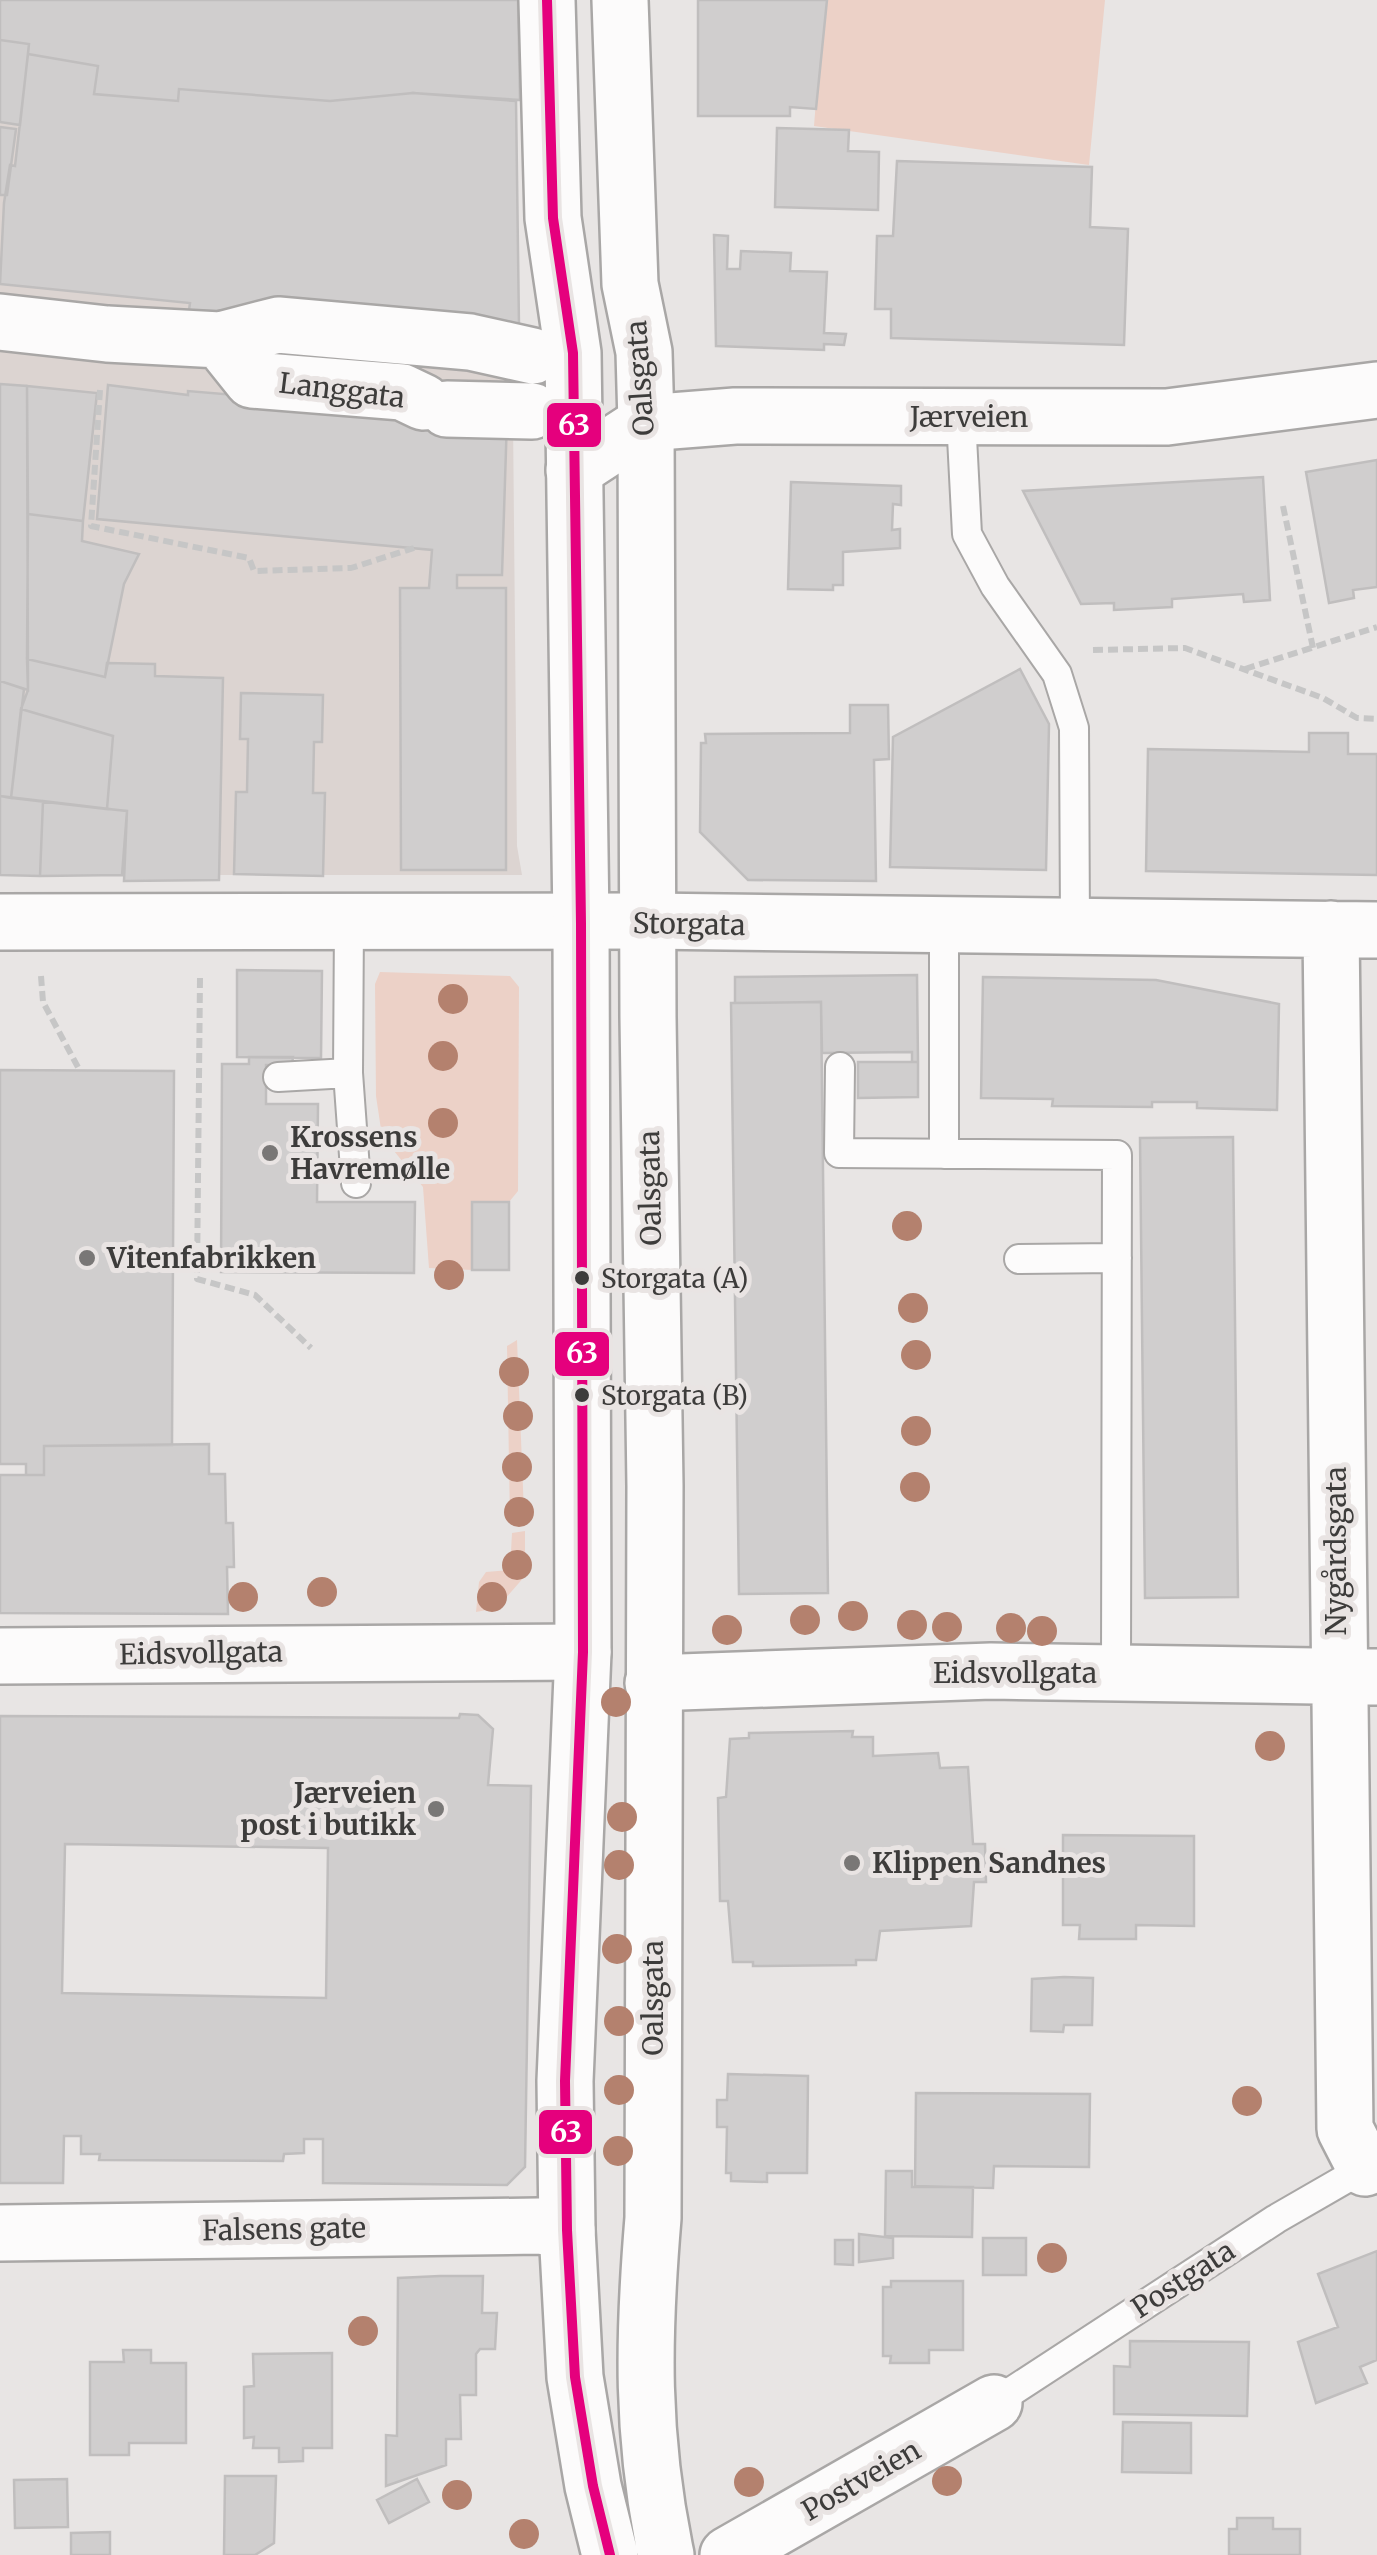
<svg xmlns="http://www.w3.org/2000/svg" width="1377" height="2555" viewBox="0 0 1377 2555" font-family="Merriweather,serif">
<style>
.built{fill:#dcd4d1}
.green{fill:#ecd1c7}
.building{fill:#d0cece;stroke:#c0bebe;stroke-width:2.5;fill-rule:evenodd}
.lines{fill:none;stroke-linecap:round;stroke-linejoin:round}
.lane-casing{stroke:#a9a7a6;stroke-width:32}
.street-casing{stroke:#a9a7a6;stroke-width:60}
.primary-casing{stroke:#a9a7a6;stroke-width:60}
.path{stroke:#c6c6c6;stroke-width:6;stroke-dasharray:10 5;stroke-linecap:butt}
.lane{stroke:#fcfbfb;stroke-width:28}
.street{stroke:#fcfbfb;stroke-width:55}
.primary{stroke:#fcfbfb;stroke-width:55}
.bus-1-casing{stroke:#e9e4e3;stroke-width:18}
.bus-1{stroke:#e5007d;stroke-width:10}
.tree{fill:#b4816e}
.poi-dot{fill:#797776;stroke:#e9e4e3;stroke-width:4}
.bus-dot{fill:#3d3c3b;stroke:#e9e4e3;stroke-width:4}
.labels{text-anchor:middle;dominant-baseline:central;stroke-width:10;stroke-linejoin:round;paint-order:stroke}
.bus-label{font-size:26px;fill:#3d3c3b;stroke:#e9e4e3;text-anchor:start}
.street-label{font-size:28px;fill:#3d3c3b;stroke:#e9e4e3}
.poi-label{font-size:28px;font-weight:bold;fill:#3d3c3b;stroke:#e9e4e3;text-anchor:start}
.line-badge{stroke:#e9e4e3;stroke-width:4}
.badge-label{font-size:28px;text-anchor:middle;font-weight:bold;fill:#fff}
</style>
<rect width="100%" height="100%" fill="#e8e5e4"/>
<path class="built" d="M 0,0 L 498,0 L 501,293 L 513,418 L 517,846 L 522,875 L 0,875 Z"/>
<path class="green" d="M 824,0 L 1105,0 L 1089,165 L 814,126 Z
M 380,972 L 510,976 L 519,987 L 518,1191 L 509,1202 L 472,1202 L 472,1270 L 429,1268 L 423,1187 L 382,1136 L 376,1096 L 375,984 Z
M 517,1340 L 524,1513 L 523,1521 L 510,1523 L 507,1346 Z
M 525,1531 L 525,1576 L 497,1608 L 476,1612 L 479,1582 L 486,1572 L 510,1570 L 512,1533 Z"/>
<path class="building" d="M 0,0 L 518,0 L 520,100 L 413,93 L 330,101 L 179,89 L 178,101 L 94,94 L 98,66 L 28,54 L 29,44 L 0,40 Z
M 698,0 L 827,0 L 816,109 L 790,107 L 790,116 L 698,116 Z
M 0,40 L 29,44 L 20,125 L 0,122 Z
M 28,54 L 98,66 L 94,94 L 178,101 L 179,89 L 330,101 L 413,93 L 516,101 L 519,326 L 189,310 L 190,303 L 0,284 L 4,203 L 10,165 L 15,166 Z
M 0,127 L 16,129 L 7,195 L 0,195 Z
M 777,128 L 849,130 L 848,151 L 879,152 L 878,210 L 775,207 Z
M 897,161 L 1092,167 L 1090,227 L 1128,229 L 1124,345 L 891,338 L 891,309 L 875,309 L 877,236 L 893,236 Z
M 714,235 L 728,236 L 727,269 L 740,269 L 741,251 L 791,253 L 790,271 L 827,272 L 824,333 L 846,334 L 844,345 L 824,344 L 824,350 L 716,346 Z
M 0,384 L 27,386 L 28,690 L 0,681 Z
M 108,385 L 188,395 L 188,391 L 507,418 L 502,575 L 457,575 L 457,588 L 506,588 L 506,870 L 401,870 L 400,588 L 429,588 L 432,550 L 97,519 Z
M 27,386 L 97,393 L 83,521 L 28,514 Z
M 1377,460 L 1377,587 L 1353,590 L 1354,598 L 1329,603 L 1306,472 Z
M 1263,477 L 1270,600 L 1244,602 L 1243,594 L 1172,599 L 1172,607 L 1114,610 L 1114,603 L 1081,604 L 1023,491 Z
M 791,482 L 901,486 L 901,505 L 893,504 L 892,530 L 900,529 L 900,548 L 843,552 L 843,585 L 833,585 L 833,590 L 788,589 Z
M 28,514 L 83,521 L 82,541 L 139,554 L 124,584 L 105,677 L 27,659 Z
M 27,659 L 105,677 L 107,663 L 155,664 L 155,676 L 223,678 L 219,880 L 124,881 L 127,811 L 107,809 L 113,736 L 21,709 L 28,690 Z
M 1020,669 L 1049,724 L 1046,870 L 890,867 L 893,737 Z
M 0,681 L 24,689 L 11,798 L 0,796 Z
M 241,693 L 323,695 L 322,742 L 314,742 L 313,793 L 325,793 L 323,876 L 234,874 L 236,792 L 247,792 L 248,739 L 240,739 Z
M 850,705 L 888,705 L 889,759 L 874,760 L 876,881 L 748,880 L 700,832 L 701,743 L 706,743 L 705,734 L 850,733 Z
M 21,709 L 113,736 L 107,809 L 11,798 Z
M 1309,733 L 1348,733 L 1348,754 L 1377,754 L 1377,875 L 1146,871 L 1148,749 L 1309,752 Z
M 0,796 L 43,801 L 40,876 L 0,875 Z
M 43,801 L 127,811 L 122,875 L 40,876 Z
M 237,970 L 322,971 L 321,1058 L 237,1057 Z
M 917,975 L 918,1062 L 912,1062 L 912,1052 L 822,1053 L 821,1002 L 735,1003 L 735,977 Z
M 983,977 L 1156,980 L 1279,1004 L 1277,1110 L 1197,1108 L 1197,1102 L 1152,1102 L 1152,1107 L 1052,1106 L 1053,1099 L 981,1098 Z
M 821,1002 L 828,1593 L 739,1594 L 731,1003 Z
M 249,1057 L 293,1057 L 292,1065 L 266,1065 L 266,1104 L 318,1104 L 317,1202 L 415,1202 L 414,1273 L 221,1272 L 222,1064 L 249,1064 Z
M 858,1062 L 918,1062 L 918,1097 L 858,1098 Z
M 0,1070 L 174,1071 L 172,1445 L 44,1446 L 44,1475 L 26,1475 L 26,1464 L 0,1464 Z
M 1233,1137 L 1238,1597 L 1145,1598 L 1140,1138 Z
M 472,1202 L 509,1202 L 509,1270 L 472,1270 Z
M 209,1444 L 209,1474 L 225,1474 L 226,1523 L 233,1523 L 234,1567 L 227,1567 L 228,1614 L 0,1613 L 0,1475 L 44,1475 L 44,1446 Z
M 460,1714 L 478,1715 L 493,1729 L 488,1785 L 531,1786 L 525,2167 L 507,2185 L 323,2183 L 323,2139 L 304,2139 L 304,2153 L 284,2154 L 283,2161 L 99,2160 L 100,2154 L 81,2154 L 81,2136 L 64,2136 L 63,2183 L 0,2183 L 0,1716 L 459,1718 ZM 65,1844 L 328,1848 L 326,1998 L 62,1993 Z
M 853,1731 L 852,1737 L 873,1737 L 873,1756 L 938,1753 L 940,1768 L 968,1767 L 973,1844 L 985,1844 L 986,1882 L 974,1882 L 971,1926 L 880,1931 L 876,1960 L 856,1960 L 856,1965 L 753,1966 L 753,1962 L 733,1962 L 728,1901 L 720,1901 L 718,1798 L 726,1797 L 730,1739 L 749,1738 L 749,1733 Z
M 1063,1835 L 1194,1836 L 1194,1926 L 1136,1925 L 1136,1939 L 1079,1939 L 1080,1925 L 1063,1925 Z
M 1064,1977 L 1093,1978 L 1092,2025 L 1064,2025 L 1063,2032 L 1031,2031 L 1032,1979 Z
M 728,2074 L 808,2076 L 807,2173 L 767,2173 L 767,2182 L 731,2181 L 731,2173 L 726,2173 L 727,2127 L 717,2127 L 717,2100 L 727,2100 Z
M 916,2093 L 1090,2094 L 1089,2167 L 994,2166 L 993,2188 L 915,2186 Z
M 886,2171 L 912,2171 L 912,2187 L 973,2187 L 972,2237 L 885,2236 Z
M 859,2234 L 893,2238 L 893,2258 L 859,2262 Z
M 983,2238 L 1026,2238 L 1026,2275 L 983,2275 Z
M 835,2240 L 853,2240 L 853,2265 L 835,2264 Z
M 1377,2251 L 1377,2360 L 1360,2367 L 1367,2383 L 1316,2403 L 1298,2342 L 1338,2327 L 1318,2274 Z
M 440,2276 L 483,2276 L 482,2313 L 497,2313 L 495,2349 L 480,2349 L 476,2354 L 476,2395 L 460,2395 L 461,2439 L 446,2439 L 446,2465 L 386,2486 L 386,2435 L 397,2436 L 398,2278 Z
M 891,2281 L 963,2281 L 963,2350 L 929,2350 L 929,2363 L 890,2363 L 891,2356 L 883,2356 L 883,2287 L 891,2287 Z
M 1130,2341 L 1249,2342 L 1247,2416 L 1114,2414 L 1114,2366 L 1130,2367 Z
M 123,2350 L 151,2350 L 151,2363 L 186,2363 L 186,2443 L 129,2443 L 129,2455 L 90,2455 L 90,2362 L 124,2362 Z
M 332,2353 L 332,2448 L 303,2448 L 303,2461 L 279,2462 L 279,2448 L 253,2448 L 254,2437 L 244,2438 L 244,2387 L 254,2386 L 253,2354 Z
M 1123,2422 L 1191,2423 L 1191,2473 L 1122,2472 Z
M 225,2476 L 276,2476 L 274,2543 L 255,2555 L 224,2555 Z
M 67,2479 L 68,2527 L 15,2528 L 14,2480 Z
M 417,2479 L 429,2502 L 389,2523 L 377,2500 Z
M 1237,2518 L 1273,2518 L 1273,2529 L 1300,2529 L 1300,2555 L 1229,2555 L 1229,2529 L 1237,2529 Z
M 110,2532 L 110,2555 L 71,2555 L 71,2533 Z"/>
<g class="lines">
<defs>
<path id="lane" d="M 961,418 L 967,534 L 995,586 L 1057,674 L 1074,728 L 1075,925
M 349,921 L 348,1073 L 356,1183
M 944,925 L 944,1154
M 840,1067 L 839,1153 L 1117,1155 L 1116,1672
M 278,1077 L 348,1073
M 1019,1259 L 1117,1258
M 994,2403 L 1276,2219 L 1373,2163"/>
<path id="street" d="M 0,322 L 107,334 L 220,340 L 278,325 L 470,342 L 533,356
M 220,340 L 252,380 L 402,392 L 423,402
M 447,409 L 532,411
M 574,470 L 646,423 L 735,416 L 1167,417 L 1377,390
M 0,922 L 648,921 L 1377,930
M 1331,929 L 1345,2129 L 1365,2168
M 0,1656 L 583,1652
M 653,1683 L 991,1671 L 1377,1677
M 0,2233 L 539,2226 L 567,2230
M 728,2555 L 994,2403"/>
<path id="primary" d="M 547,0 L 553,218 L 573,353 L 581,923 L 583,1652 L 565,2081 L 567,2230 L 575,2377 L 593,2486 L 610,2555
M 620,0 L 630,284 L 644,352 L 646,423 L 648,1017 L 655,1486 L 653,2218 C 643,2338 641,2437 666,2555"/>
</defs>
<use href="#lane" class="lane-casing"/>
<use href="#street" class="street-casing"/>
<use href="#primary" class="primary-casing"/>
<path class="path" d="M 100,390 L 91,526 L 249,558 L 254,571 L 351,568 L 414,548
M 1283,506 L 1313,648
M 1093,650 L 1185,648 L 1323,698 L 1357,718 L 1377,719
M 1245,669 L 1377,627
M 41,976 L 43,1002 L 80,1071
M 200,978 L 197,1279 L 255,1295 L 311,1348"/>
<use href="#lane" class="lane"/>
<use href="#street" class="street"/>
<use href="#primary" class="primary"/>
<defs>
<path id="bus-1" d="M 547,0 L 553,218 L 573,353 L 581,923 L 583,1652 L 565,2081 L 567,2230 L 575,2377 L 593,2486 L 610,2555"/>
</defs>
<use href="#bus-1" class="bus-1-casing"/>
<use href="#bus-1" class="bus-1"/>
</g>
<g class="tree">
<circle cx="453" cy="999" r="15"/>
<circle cx="443" cy="1056" r="15"/>
<circle cx="443" cy="1123" r="15"/>
<circle cx="907" cy="1226" r="15"/>
<circle cx="449" cy="1275" r="15"/>
<circle cx="913" cy="1308" r="15"/>
<circle cx="916" cy="1355" r="15"/>
<circle cx="514" cy="1372" r="15"/>
<circle cx="518" cy="1416" r="15"/>
<circle cx="916" cy="1431" r="15"/>
<circle cx="517" cy="1467" r="15"/>
<circle cx="915" cy="1487" r="15"/>
<circle cx="519" cy="1512" r="15"/>
<circle cx="517" cy="1565" r="15"/>
<circle cx="322" cy="1592" r="15"/>
<circle cx="243" cy="1597" r="15"/>
<circle cx="492" cy="1597" r="15"/>
<circle cx="853" cy="1616" r="15"/>
<circle cx="805" cy="1620" r="15"/>
<circle cx="912" cy="1625" r="15"/>
<circle cx="947" cy="1627" r="15"/>
<circle cx="1011" cy="1628" r="15"/>
<circle cx="727" cy="1630" r="15"/>
<circle cx="1042" cy="1631" r="15"/>
<circle cx="616" cy="1702" r="15"/>
<circle cx="1270" cy="1746" r="15"/>
<circle cx="622" cy="1817" r="15"/>
<circle cx="619" cy="1865" r="15"/>
<circle cx="617" cy="1949" r="15"/>
<circle cx="619" cy="2021" r="15"/>
<circle cx="619" cy="2090" r="15"/>
<circle cx="1247" cy="2101" r="15"/>
<circle cx="618" cy="2151" r="15"/>
<circle cx="1052" cy="2258" r="15"/>
<circle cx="363" cy="2331" r="15"/>
<circle cx="947" cy="2481" r="15"/>
<circle cx="749" cy="2482" r="15"/>
<circle cx="457" cy="2495" r="15"/>
<circle cx="524" cy="2534" r="15"/>
</g>
<g class="poi-dot">
<circle cx="270" cy="1153" r="10"/>
<circle cx="87" cy="1258" r="10"/>
<circle cx="436" cy="1809" r="10"/>
<circle cx="852" cy="1863" r="10"/>
</g>
<g class="bus-dot">
<circle cx="582" cy="1278" r="9"/>
<circle cx="582" cy="1395" r="9"/>
</g>
<g class="labels">
<g class="bus-label">
<text x="601" y="1278">Storgata (A)</text>
<text x="601" y="1395">Storgata (B)</text>
</g>
<g class="street-label">
<text transform="translate(640 378) rotate(-94)">Oalsgata</text>
<text transform="translate(342 390) rotate(7)">Langgata</text>
<text x="969" y="417">Jærveien</text>
<text transform="translate(689 924) rotate(1)">Storgata</text>
<text transform="translate(650 1188) rotate(-91)">Oalsgata</text>
<text transform="translate(1336 1551) rotate(-90)">Nygårdsgata</text>
<text transform="translate(201 1653) rotate(-1)">Eidsvollgata</text>
<text x="1015" y="1673">Eidsvollgata</text>
<text transform="translate(653 1998) rotate(-90)">Oalsgata</text>
<text transform="translate(284 2229) rotate(-1)">Falsens gate</text>
<text transform="translate(1183 2279) rotate(-33)">Postgata</text>
<text transform="translate(861 2480) rotate(-30)">Postveien</text>
</g>
<g class="poi-label">
<text x="290" y="1137">Krossens<tspan x="290" dy="32">Havremølle</tspan></text>
<text x="107" y="1258">Vitenfabrikken</text>
<text x="416" y="1793" text-anchor="end">Jærveien<tspan x="416" dy="32">post i butikk</tspan></text>
<text x="872" y="1863">Klippen Sandnes</text>
</g>
</g>
<g class="line-badge">
<rect x="545" y="401" width="58" height="48" rx="10" fill="#e5007d"/>
<rect x="553" y="1330" width="58" height="48" rx="10" fill="#e5007d"/>
<rect x="537" y="2108" width="57" height="48" rx="10" fill="#e5007d"/>
</g>
<g class="badge-label">
<text x="574" y="435">63</text>
<text x="582" y="1363">63</text>
<text x="566" y="2142">63</text>
</g>
</svg>
